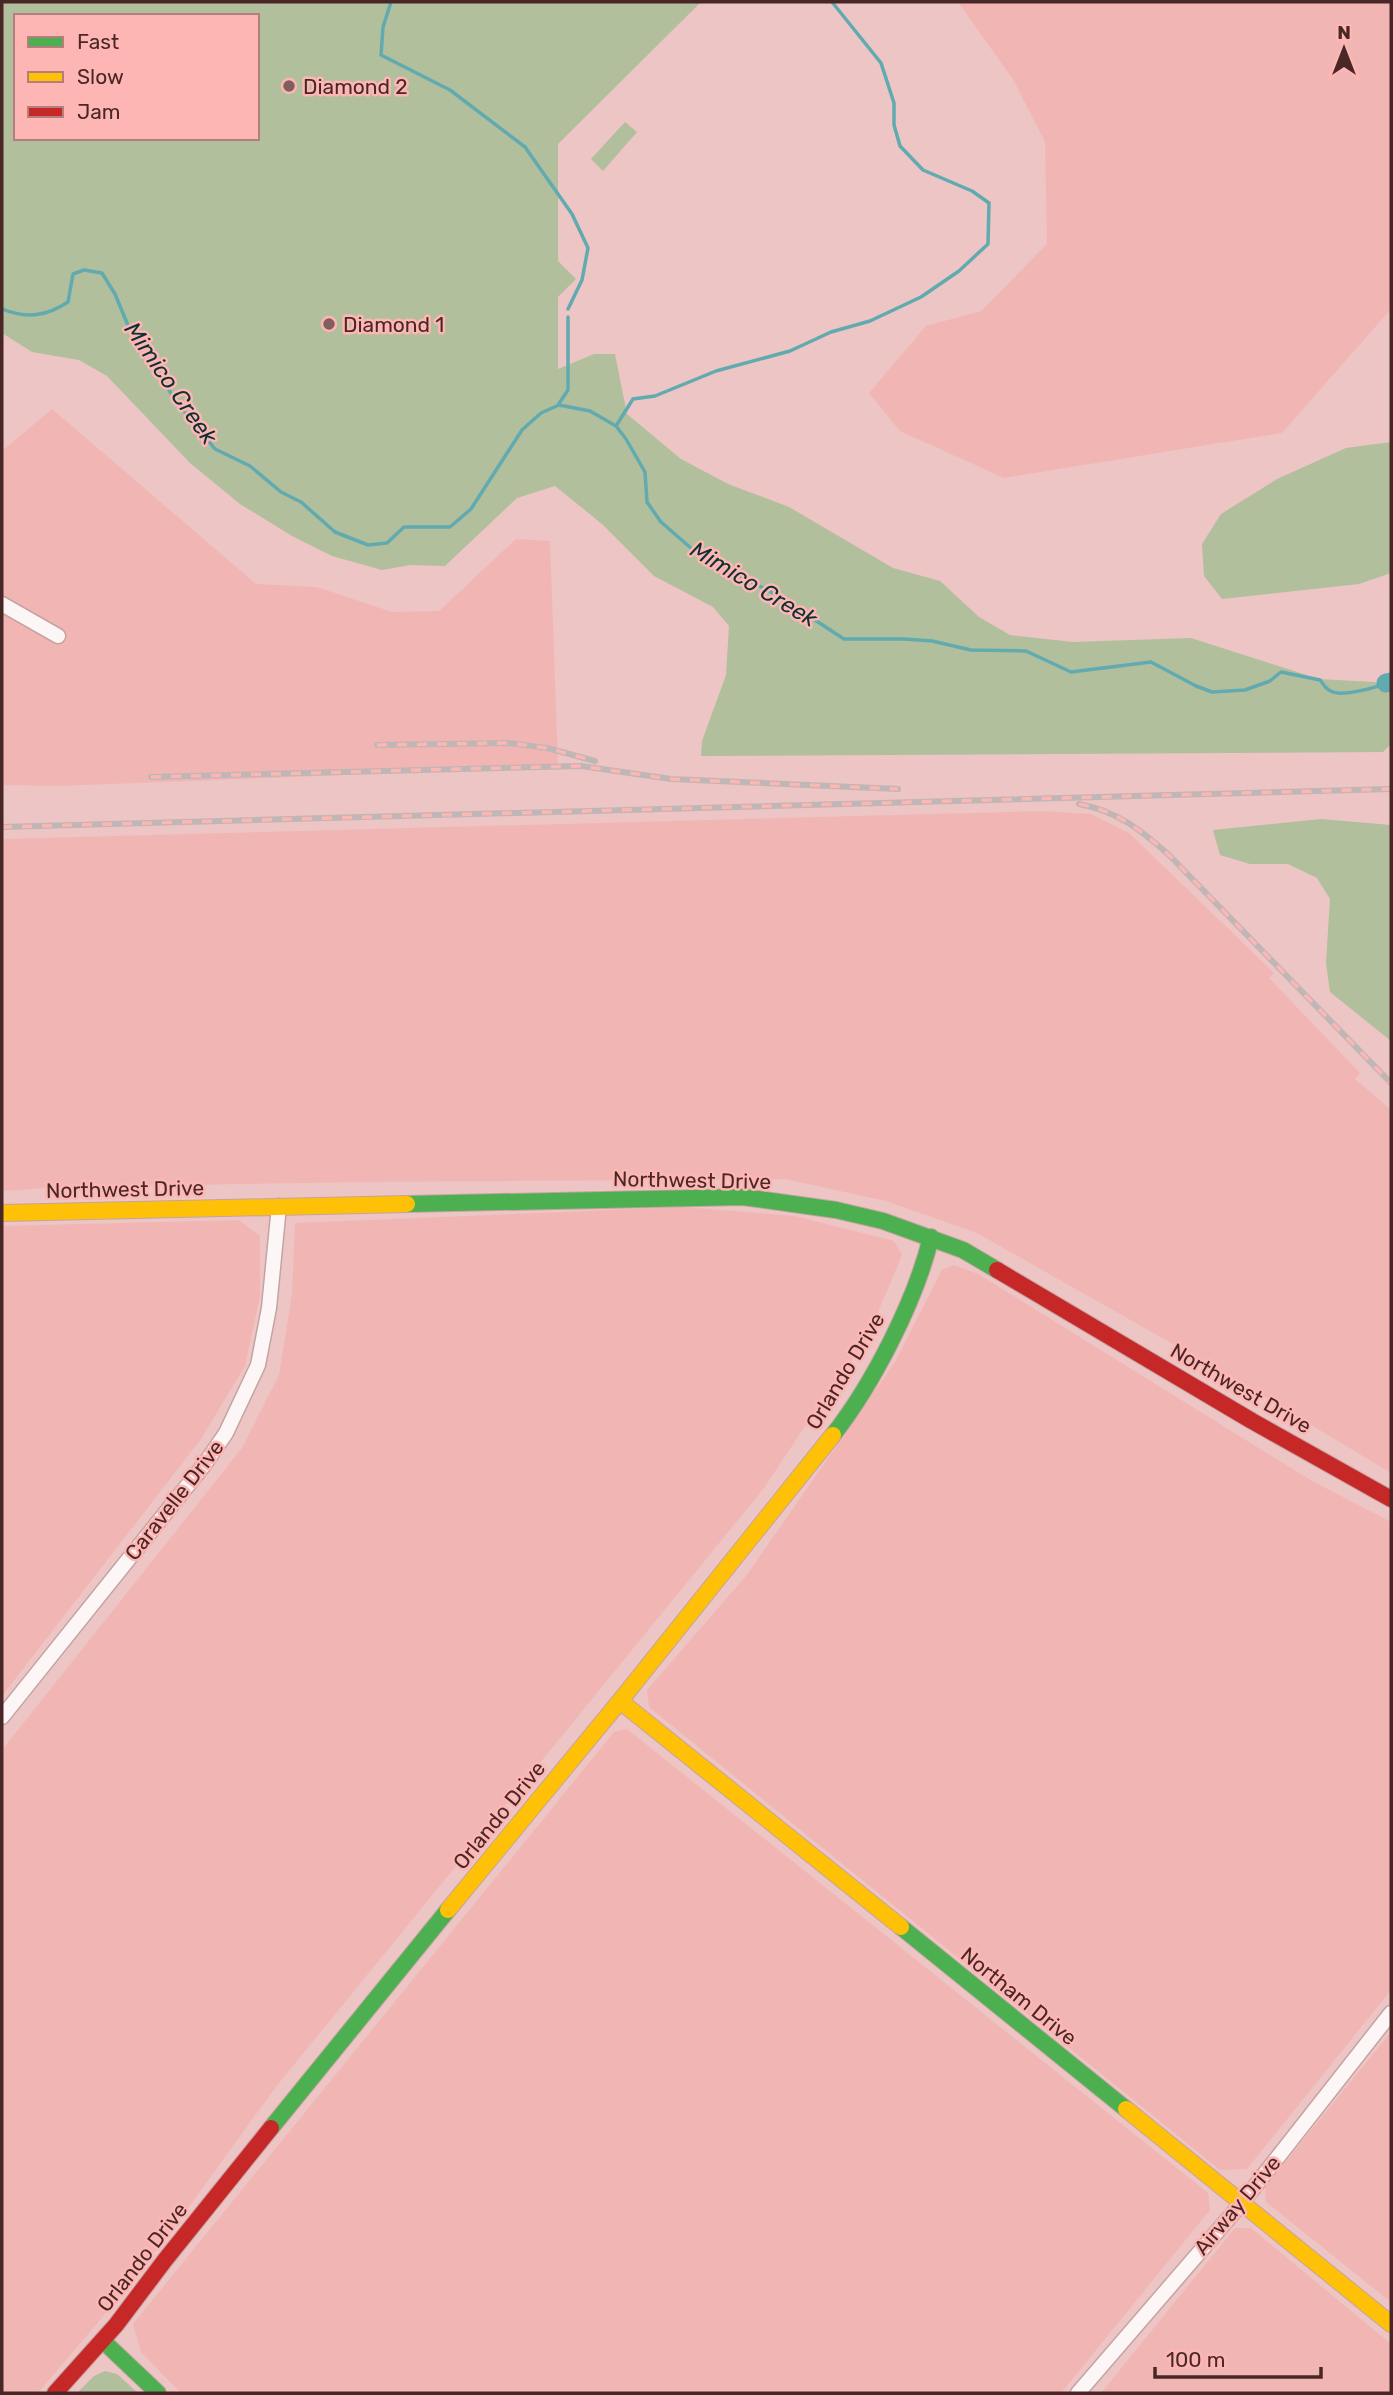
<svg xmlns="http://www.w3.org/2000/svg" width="1393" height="2395" viewBox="0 0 1393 2395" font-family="Rubik,sans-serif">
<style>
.built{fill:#f1b6b3}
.green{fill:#b1bf9c;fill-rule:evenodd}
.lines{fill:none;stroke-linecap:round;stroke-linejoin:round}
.stream{stroke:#61abb0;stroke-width:3.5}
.river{stroke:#61abb0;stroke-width:19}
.street-casing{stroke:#c5a3a2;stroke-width:17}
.fast-casing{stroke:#c5a3a2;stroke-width:18}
.slow-casing{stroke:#c5a3a2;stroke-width:18}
.jam-casing{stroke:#c5a3a2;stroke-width:18}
.street{stroke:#fcf6f6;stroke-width:14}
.fast{stroke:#4caf50;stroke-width:16}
.slow{stroke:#ffc107;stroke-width:16}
.jam{stroke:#c62828;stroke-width:16}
.rail-casing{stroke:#c0b6b6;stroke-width:6}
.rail{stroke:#fdb6b3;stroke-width:3.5;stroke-dasharray:10;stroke-linecap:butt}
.poi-dot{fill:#825e5d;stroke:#fdb6b3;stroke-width:2.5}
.labels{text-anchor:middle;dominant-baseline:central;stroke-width:5;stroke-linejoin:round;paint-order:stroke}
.poi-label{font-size:21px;fill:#492726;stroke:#fdb6b3;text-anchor:start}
.street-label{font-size:21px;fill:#492726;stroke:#fdb6b3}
.water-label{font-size:23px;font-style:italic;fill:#0d3033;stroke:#fdb6b3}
</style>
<rect width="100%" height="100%" fill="#ecc5c4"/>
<path class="built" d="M 958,2 L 1391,2 L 1391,309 L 1282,433 L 1004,478 L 900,431 L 869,393 L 926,326 L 981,311 L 1047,244 L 1045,142 L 1014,81 Z
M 52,409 L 256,584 L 317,587 L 392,612 L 439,611 L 516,539 L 550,541 L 558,767 L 58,786 L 2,785 L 2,451 Z
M 1043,811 L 1091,814 L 1129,833 L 1274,973 L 1269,978 L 1360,1073 L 1355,1079 L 1391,1110 L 1391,1473 L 1245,1385 L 977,1233 L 886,1201 L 785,1179 L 364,1182 L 65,1187 L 2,1191 L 2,839 Z
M 683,1207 L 795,1216 L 894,1241 L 902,1255 L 863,1348 L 841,1372 L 764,1488 L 275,2088 L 164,2241 L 95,2326 L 38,2393 L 2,2393 L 2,1750 L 242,1448 L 279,1375 L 292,1294 L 295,1223 Z
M 239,1220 L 260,1236 L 260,1296 L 245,1366 L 201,1439 L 2,1696 L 2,1226 Z
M 954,1265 L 978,1274 L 1312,1481 L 1391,1522 L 1391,1990 L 1247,2169 L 1220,2170 L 649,1707 L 647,1690 L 746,1576 L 895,1362 L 942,1270 Z
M 627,1729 L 1208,2193 L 1210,2210 L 1061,2393 L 181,2393 L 141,2352 L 133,2324 L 614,1732 Z
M 1391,2032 L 1391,2302 L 1266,2202 L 1265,2187 Z
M 1235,2228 L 1251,2228 L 1391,2344 L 1391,2393 L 1101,2393 Z"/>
<path class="green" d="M 2,2 L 701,2 L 558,144 L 558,261 L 576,279 L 558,297 L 558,369 L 594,354 L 615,354 L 627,414 L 681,459 L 728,484 L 789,507 L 893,568 L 940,581 L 979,617 L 1010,635 L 1073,642 L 1191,638 L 1319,679 L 1391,683 L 1391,744 L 1383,752 L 701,756 L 702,741 L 726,675 L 729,626 L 713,607 L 654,576 L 602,524 L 555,486 L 517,498 L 445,566 L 410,565 L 382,570 L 332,556 L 292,536 L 240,504 L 190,463 L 107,376 L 79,360 L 32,352 L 2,333 ZM 16,16 L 257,16 L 257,138 L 16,138 Z
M 625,122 L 637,132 L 603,171 L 591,159 Z
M 1391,442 L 1391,573 L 1359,584 L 1222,599 L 1204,576 L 1202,544 L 1221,514 L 1277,479 L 1346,448 Z
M 1321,819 L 1391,825 L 1391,1041 L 1330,992 L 1326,963 L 1330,899 L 1317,878 L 1288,864 L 1250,864 L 1220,855 L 1213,830 Z
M 105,2371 L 117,2374 L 138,2393 L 77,2393 L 94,2376 Z"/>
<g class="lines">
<path class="stream" d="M 391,2 L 383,27 L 381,55 L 450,90 L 525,147 L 572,214 L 588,248 L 582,280 L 568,309
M 2,309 C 27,319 47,316 68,302 L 73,274 L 84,270 L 102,273 L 115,294 L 132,335 L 179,405 L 215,449 L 250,466 L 281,492 L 301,502 L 335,532 L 368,545 L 387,543 L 404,527 L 450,527 L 471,509 L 522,430 L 541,413 L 559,405 L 590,411 L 616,426 L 626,439 L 645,472 L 647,502 L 661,522 L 699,555 L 775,594 L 844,639 L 904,639 L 932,641 L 971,650 L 1026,651 L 1071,672 L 1151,662 L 1196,686 L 1212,692 L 1245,690 L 1270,681 L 1281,672 L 1320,680 C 1324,685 1326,690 1333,692 C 1343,696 1376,688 1386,683
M 558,405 L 568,390 L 568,317
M 616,426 L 633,399 L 655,396 L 716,371 L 790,351 L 831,332 L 870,321 L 921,297 L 959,271 L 988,244 L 989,203 L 972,191 L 923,170 L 900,146 L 894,125 L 894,103 L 881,63 L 832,2"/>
<path class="river" d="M 1386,683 L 1391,682"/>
<defs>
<path id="street" d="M 2,604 L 58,636
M 2,1717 L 204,1465 L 226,1433 L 258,1365 L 269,1308 L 279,1206
M 1078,2393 L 1241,2204 L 1391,2013"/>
<path id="fast" d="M 407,1204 L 743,1197 L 836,1210 L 883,1221 L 963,1250 L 997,1270
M 833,1435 C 873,1384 916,1300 931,1237
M 901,1927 L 1126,2109
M 271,2128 L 448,1910
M 103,2341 L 158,2393"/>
<path id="slow" d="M 2,1213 L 407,1204
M 620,1701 L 901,1927
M 448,1910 L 620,1701 L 833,1435
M 1126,2109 L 1391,2324"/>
<path id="jam" d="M 997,1270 L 1252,1421 L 1391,1499
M 55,2393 L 116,2325 L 165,2260 L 271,2128"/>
</defs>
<use href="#street" class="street-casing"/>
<use href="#fast" class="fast-casing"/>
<use href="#slow" class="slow-casing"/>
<use href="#jam" class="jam-casing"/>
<use href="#street" class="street"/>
<use href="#fast" class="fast"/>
<use href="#slow" class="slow"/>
<use href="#jam" class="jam"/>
<defs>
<path id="rail" d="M 377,745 L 509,743 L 547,748 L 595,761
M 151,777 L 581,766 L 671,779 L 898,789
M 1079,804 C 1117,811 1141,830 1169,855 L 1391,1083
M 2,827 L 1391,789"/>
</defs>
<use href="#rail" class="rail-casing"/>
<use href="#rail" class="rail"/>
</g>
<g class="poi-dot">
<circle cx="289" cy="86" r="7"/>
<circle cx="329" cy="324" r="7"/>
</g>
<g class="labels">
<g class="poi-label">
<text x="303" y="86">Diamond 2</text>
<text x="343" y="324">Diamond 1</text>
</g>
<g class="street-label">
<text transform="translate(692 1180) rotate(1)">Northwest Drive</text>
<text transform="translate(125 1189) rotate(-1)">Northwest Drive</text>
<text transform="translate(845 1371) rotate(-59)">Orlando Drive</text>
<text transform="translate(1241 1388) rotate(30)">Northwest Drive</text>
<text transform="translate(174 1500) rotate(-52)">Caravelle Drive</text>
<text transform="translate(499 1815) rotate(-51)">Orlando Drive</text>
<text transform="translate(1019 1996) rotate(39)">Northam Drive</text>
<text transform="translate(1237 2205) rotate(-50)">Airway Drive</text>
<text transform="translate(142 2257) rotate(-52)">Orlando Drive</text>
</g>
<g class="water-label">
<text transform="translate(171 383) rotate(55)">Mimico Creek</text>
<text transform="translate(754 584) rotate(31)">Mimico Creek</text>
</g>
</g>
<rect width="1393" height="2395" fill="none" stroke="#492726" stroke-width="7"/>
<rect x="14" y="14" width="245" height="126" fill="#fdb6b3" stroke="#b57d7b" stroke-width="2"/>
<rect x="28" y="37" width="35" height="10" fill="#4caf50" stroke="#b57d7b" stroke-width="2"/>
<text x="77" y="49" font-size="21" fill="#492726">Fast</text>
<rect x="28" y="72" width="35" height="10" fill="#ffc107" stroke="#b57d7b" stroke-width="2"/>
<text x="77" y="84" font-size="21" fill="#492726">Slow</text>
<rect x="28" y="107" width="35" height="10" fill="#c62828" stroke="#b57d7b" stroke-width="2"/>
<text x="77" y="119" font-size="21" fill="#492726">Jam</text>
<g transform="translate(1344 49)" stroke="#fdb6b3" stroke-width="5" paint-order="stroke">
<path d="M0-5L12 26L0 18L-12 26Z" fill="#492726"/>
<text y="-10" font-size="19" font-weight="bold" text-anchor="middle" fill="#492726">N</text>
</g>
<path d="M1155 2367v10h166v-10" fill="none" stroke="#492726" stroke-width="3.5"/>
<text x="1166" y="2367" font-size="21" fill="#492726" stroke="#fdb6b3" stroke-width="5" paint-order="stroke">100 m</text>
</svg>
